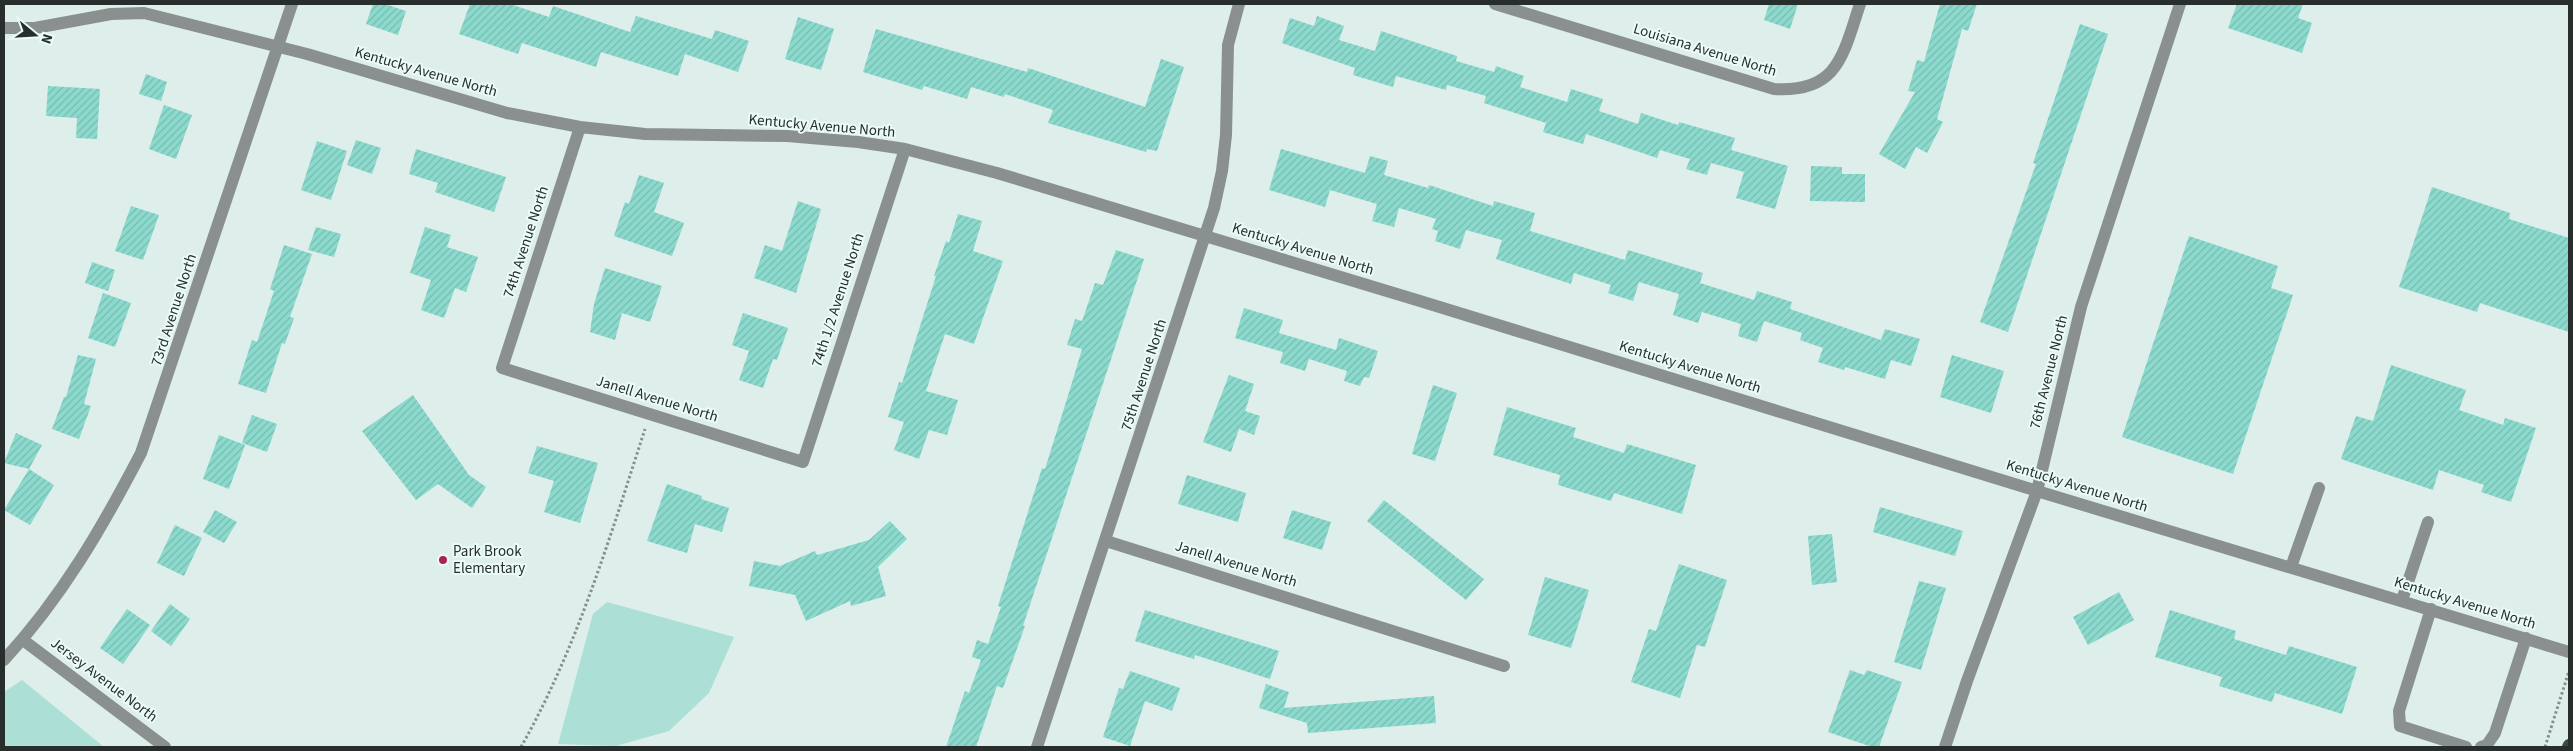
<svg xmlns="http://www.w3.org/2000/svg" width="2573" height="751" viewBox="0 0 2573 751" font-family="'Source Sans 3',sans-serif">
<style>
.green{fill:#acdfd5}
.building{fill:url(#building-hatch)}
.lines{fill:none;stroke-linecap:round;stroke-linejoin:round}
.path{stroke:#84908e;stroke-width:3;stroke-dasharray:2.5 2.5;stroke-linecap:butt}
.minor{stroke:#89908f;stroke-width:12}
.major{stroke:#3c4846;stroke-width:12}
.poi-dot{fill:#ad1f59;stroke:#eafbf8;stroke-width:2}
.labels{text-anchor:middle;dominant-baseline:central;stroke-width:4;stroke-linejoin:round;paint-order:stroke}
.street-label{font-size:15px;fill:#272e2c;stroke:#eafbf8}
.poi-label{font-size:15px;fill:#272e2c;stroke:#eafbf8;text-anchor:start}
</style>
<defs>
<pattern id="building-hatch" width="6" height="6" patternUnits="userSpaceOnUse" patternTransform="scale(1.25)"><rect width="6" height="6" fill="#8bdacd"/><path d="M-1 1l2-2M0 6l6-6M5 7l2-2" fill="none" stroke="#78bbb0"/></pattern>
</defs>
<rect width="100%" height="100%" fill="#ddeeeb"/>
<path class="green" d="M 607,602 L 734,637 L 709,693 L 669,731 L 616,746 L 558,744 L 593,614 Z
M 22,680 L 104,747 L 4,747 L 4,692 Z"/>
<path class="building" d="M 373,4 L 385,4 L 406,11 L 398,35 L 366,24 Z
M 470,4 L 510,4 L 549,17 L 553,6 L 630,32 L 636,16 L 712,39 L 715,30 L 749,41 L 738,72 L 685,54 L 678,76 L 601,52 L 596,67 L 522,43 L 518,54 L 459,34 Z
M 1769,4 L 1798,4 L 1790,29 L 1764,20 Z
M 1940,4 L 1977,4 L 1968,31 L 1962,29 L 1937,119 L 1943,122 L 1927,153 L 1916,147 L 1905,169 L 1879,154 L 1915,92 L 1908,91 L 1917,60 L 1924,62 Z
M 2237,4 L 2303,4 L 2298,18 L 2312,23 L 2302,53 L 2228,28 Z
M 1317,16 L 1344,26 L 1339,40 L 1375,51 L 1381,31 L 1457,56 L 1456,61 L 1494,72 L 1496,66 L 1524,76 L 1520,87 L 1567,102 L 1571,89 L 1603,99 L 1599,111 L 1638,124 L 1641,113 L 1678,125 L 1679,122 L 1735,138 L 1731,150 L 1788,166 L 1775,209 L 1736,198 L 1744,172 L 1711,163 L 1707,175 L 1686,169 L 1690,159 L 1660,150 L 1657,158 L 1586,134 L 1583,144 L 1543,132 L 1546,123 L 1484,103 L 1486,96 L 1447,85 L 1446,90 L 1396,76 L 1393,87 L 1353,75 L 1355,68 L 1282,43 L 1290,18 L 1314,26 Z
M 798,17 L 834,29 L 821,70 L 785,59 Z
M 2080,24 L 2108,34 L 2008,332 L 1980,322 L 2036,164 L 2033,163 Z
M 876,29 L 1027,72 L 1028,68 L 1145,107 L 1161,59 L 1184,67 L 1157,151 L 1147,149 L 1146,152 L 1048,123 L 1053,110 L 1005,94 L 1004,97 L 971,87 L 967,99 L 924,86 L 922,90 L 863,72 Z
M 146,74 L 167,82 L 161,101 L 139,94 Z
M 48,86 L 100,89 L 97,139 L 76,138 L 77,118 L 46,116 Z
M 164,105 L 192,115 L 176,159 L 149,149 Z
M 356,140 L 381,148 L 372,174 L 347,165 Z
M 317,141 L 347,151 L 331,200 L 301,190 Z
M 416,149 L 506,177 L 494,212 L 435,192 L 438,183 L 409,174 Z
M 1281,149 L 1365,173 L 1370,156 L 1388,161 L 1384,175 L 1428,188 L 1429,185 L 1493,206 L 1494,201 L 1535,213 L 1530,231 L 1625,260 L 1628,250 L 1703,273 L 1700,283 L 1754,300 L 1757,291 L 1792,302 L 1790,309 L 1881,340 L 1885,329 L 1920,339 L 1911,366 L 1891,360 L 1885,379 L 1845,367 L 1844,370 L 1818,362 L 1823,348 L 1800,340 L 1802,333 L 1764,321 L 1757,342 L 1738,336 L 1741,324 L 1702,312 L 1698,323 L 1673,315 L 1679,294 L 1639,282 L 1633,301 L 1608,293 L 1611,285 L 1574,273 L 1571,284 L 1496,259 L 1502,240 L 1466,230 L 1460,249 L 1435,241 L 1438,231 L 1432,229 L 1436,219 L 1399,208 L 1394,227 L 1372,221 L 1377,204 L 1330,190 L 1325,207 L 1269,190 Z
M 1811,166 L 1842,167 L 1842,174 L 1865,174 L 1865,202 L 1810,201 Z
M 639,175 L 664,183 L 654,212 L 684,223 L 672,256 L 614,236 L 625,202 L 629,204 Z
M 2432,187 L 2510,213 L 2509,219 L 2569,238 L 2569,332 L 2480,303 L 2477,312 L 2399,287 Z
M 798,201 L 821,209 L 796,293 L 754,278 L 765,245 L 782,251 Z
M 131,206 L 159,215 L 143,260 L 115,251 Z
M 958,214 L 982,221 L 973,251 L 1003,261 L 974,344 L 945,334 L 926,391 L 958,400 L 947,435 L 929,430 L 919,459 L 894,450 L 904,422 L 888,417 L 899,382 L 902,383 L 936,276 L 934,276 L 946,241 L 949,243 Z
M 316,227 L 341,234 L 334,257 L 308,250 Z
M 425,227 L 451,235 L 447,247 L 478,257 L 466,292 L 455,288 L 444,318 L 421,310 L 431,280 L 410,273 Z
M 2189,236 L 2278,266 L 2271,288 L 2293,295 L 2233,474 L 2122,437 Z
M 284,245 L 312,254 L 290,317 L 294,318 L 285,344 L 282,343 L 266,393 L 238,384 L 252,340 L 257,342 L 274,291 L 270,289 Z
M 1116,250 L 1144,259 L 1023,626 L 1025,626 L 1003,688 L 997,686 L 976,747 L 946,747 L 965,691 L 969,693 L 981,660 L 972,657 L 977,640 L 988,644 L 1001,607 L 998,606 L 1042,468 L 1045,469 L 1071,386 L 1082,349 L 1067,345 L 1075,319 L 1082,321 L 1095,283 L 1103,285 Z
M 92,262 L 115,270 L 108,291 L 85,283 Z
M 605,268 L 662,286 L 650,322 L 622,313 L 615,340 L 590,332 L 594,304 Z
M 103,293 L 131,303 L 115,347 L 88,338 Z
M 1244,308 L 1283,320 L 1279,333 L 1336,350 L 1339,338 L 1378,351 L 1369,378 L 1364,377 L 1360,386 L 1344,381 L 1347,371 L 1309,359 L 1305,371 L 1280,363 L 1283,352 L 1235,338 Z
M 743,313 L 788,328 L 777,360 L 773,359 L 763,388 L 739,380 L 749,351 L 732,345 Z
M 78,355 L 96,359 L 84,404 L 91,406 L 79,439 L 52,429 L 64,397 L 66,397 Z
M 1952,355 L 2004,371 L 1991,413 L 1940,397 Z
M 2391,365 L 2466,390 L 2459,410 L 2503,425 L 2505,418 L 2536,428 L 2511,502 L 2481,492 L 2484,485 L 2439,470 L 2433,490 L 2341,459 L 2356,416 L 2373,421 Z
M 1229,375 L 1254,384 L 1245,411 L 1260,416 L 1254,435 L 1239,429 L 1231,452 L 1203,442 Z
M 1433,385 L 1457,393 L 1435,461 L 1412,454 Z
M 413,395 L 469,475 L 486,487 L 472,508 L 438,484 L 416,500 L 362,431 Z
M 1507,407 L 1576,428 L 1573,437 L 1624,453 L 1627,444 L 1696,465 L 1682,514 L 1614,493 L 1611,501 L 1558,485 L 1560,475 L 1493,455 Z
M 252,415 L 277,424 L 267,452 L 242,443 Z
M 16,433 L 42,445 L 29,469 L 4,463 Z
M 219,435 L 245,445 L 229,489 L 203,479 Z
M 537,446 L 598,463 L 580,523 L 544,512 L 554,481 L 528,473 Z
M 29,469 L 54,485 L 30,525 L 4,510 Z
M 1187,475 L 1246,493 L 1238,522 L 1178,504 Z
M 667,484 L 702,496 L 701,499 L 729,508 L 722,532 L 695,524 L 687,553 L 647,541 Z
M 1384,500 L 1484,579 L 1466,600 L 1367,521 Z
M 1880,507 L 1963,531 L 1955,556 L 1873,532 Z
M 215,510 L 237,522 L 224,543 L 203,532 Z
M 1292,510 L 1331,522 L 1322,550 L 1283,538 Z
M 890,521 L 907,539 L 878,567 L 886,596 L 851,606 L 850,601 L 806,621 L 795,595 L 749,586 L 754,561 L 780,566 L 815,551 L 817,555 L 869,540 Z
M 175,525 L 202,538 L 184,576 L 157,563 Z
M 1832,534 L 1837,582 L 1812,585 L 1808,536 Z
M 1679,564 L 1727,580 L 1705,647 L 1697,645 L 1680,698 L 1631,682 L 1649,629 L 1656,631 Z
M 1545,577 L 1589,590 L 1571,648 L 1528,635 Z
M 1919,581 L 1946,588 L 1921,670 L 1894,662 Z
M 2119,592 L 2134,620 L 2088,645 L 2073,617 Z
M 170,604 L 190,619 L 171,646 L 151,631 Z
M 127,609 L 150,625 L 123,664 L 100,648 Z
M 1145,610 L 1279,651 L 1270,679 L 1195,655 L 1194,659 L 1135,641 Z
M 2170,610 L 2236,631 L 2234,639 L 2286,655 L 2289,646 L 2357,667 L 2342,714 L 2275,693 L 2272,702 L 2219,686 L 2222,677 L 2155,657 Z
M 1850,670 L 1864,675 L 1867,670 L 1902,682 L 1879,747 L 1872,747 L 1828,732 Z
M 1130,671 L 1180,688 L 1172,711 L 1145,701 L 1130,746 L 1103,737 L 1119,688 L 1123,689 Z
M 1266,684 L 1289,692 L 1284,708 L 1434,696 L 1436,723 L 1308,733 L 1307,723 L 1259,708 Z"/>
<g class="lines">
<path class="path" d="M 521,747 C 577,648 610,537 645,429
M 2545,747 L 2569,671"/>
<path class="minor" d="M 1495,4 L 1774,89 C 1838,93 1843,55 1860,4
M 4,28 L 35,28 L 111,14 L 144,13 L 307,54 L 507,113 L 580,127 L 645,134 L 787,136 L 858,142 L 905,149 L 997,173 L 1420,301 L 2037,491 L 2569,652
M 580,127 L 502,368 L 803,462 L 905,149
M 1106,541 L 1504,666
M 2291,567 L 2319,488
M 2402,600 L 2428,522
M 2431,609 L 2399,711 L 2400,726 L 2466,747
M 23,640 L 165,747
M 4,660 C 62,597 102,528 141,453 L 292,4
M 1037,747 L 1214,208 L 1222,171 L 1226,135 L 1228,45 L 1239,4
M 1945,747 L 1967,681 L 2037,491 L 2081,307 L 2180,4
M 2481,747 L 2487,745 L 2495,733 L 2526,638"/>
<path class="major" d="M 2568,747 L 2569,745"/>
</g>
<circle class="poi-dot" cx="443" cy="560" r="5"/>
<g class="labels">
<g class="street-label">
<text transform="translate(1705 50) rotate(17)">Louisiana Avenue North</text>
<text transform="translate(426 72) rotate(16)">Kentucky Avenue North</text>
<text transform="translate(822 126) rotate(5)">Kentucky Avenue North</text>
<text transform="translate(526 242) rotate(-72)">74th Avenue North</text>
<text transform="translate(1303 249) rotate(17)">Kentucky Avenue North</text>
<text transform="translate(838 300) rotate(-72)">74th 1/2 Avenue North</text>
<text transform="translate(174 310) rotate(-72)">73rd Avenue North</text>
<text transform="translate(1690 367) rotate(17)">Kentucky Avenue North</text>
<text transform="translate(2049 372) rotate(-76)">76th Avenue North</text>
<text transform="translate(1144 375) rotate(-72)">75th Avenue North</text>
<text transform="translate(657 399) rotate(17)">Janell Avenue North</text>
<text transform="translate(2077 486) rotate(17)">Kentucky Avenue North</text>
<text transform="translate(1236 564) rotate(17)">Janell Avenue North</text>
<text transform="translate(2465 603) rotate(17)">Kentucky Avenue North</text>
<text transform="translate(104 680) rotate(37)">Jersey Avenue North</text>
</g>
<g class="poi-label">
<text x="453" y="551">Park Brook<tspan x="453" dy="17">Elementary</tspan></text>
</g>
</g>
<rect width="2573" height="751" fill="none" stroke="#272e2c" stroke-width="10"/>
<g transform="translate(35 35) rotate(108)" stroke="#eafbf8" stroke-width="4" paint-order="stroke">
<path d="M0-4L9 19L0 12L-9 19Z" fill="#272e2c"/>
<text y="-8" font-size="14" font-weight="bold" text-anchor="middle" fill="#272e2c">N</text>
</g>
</svg>
